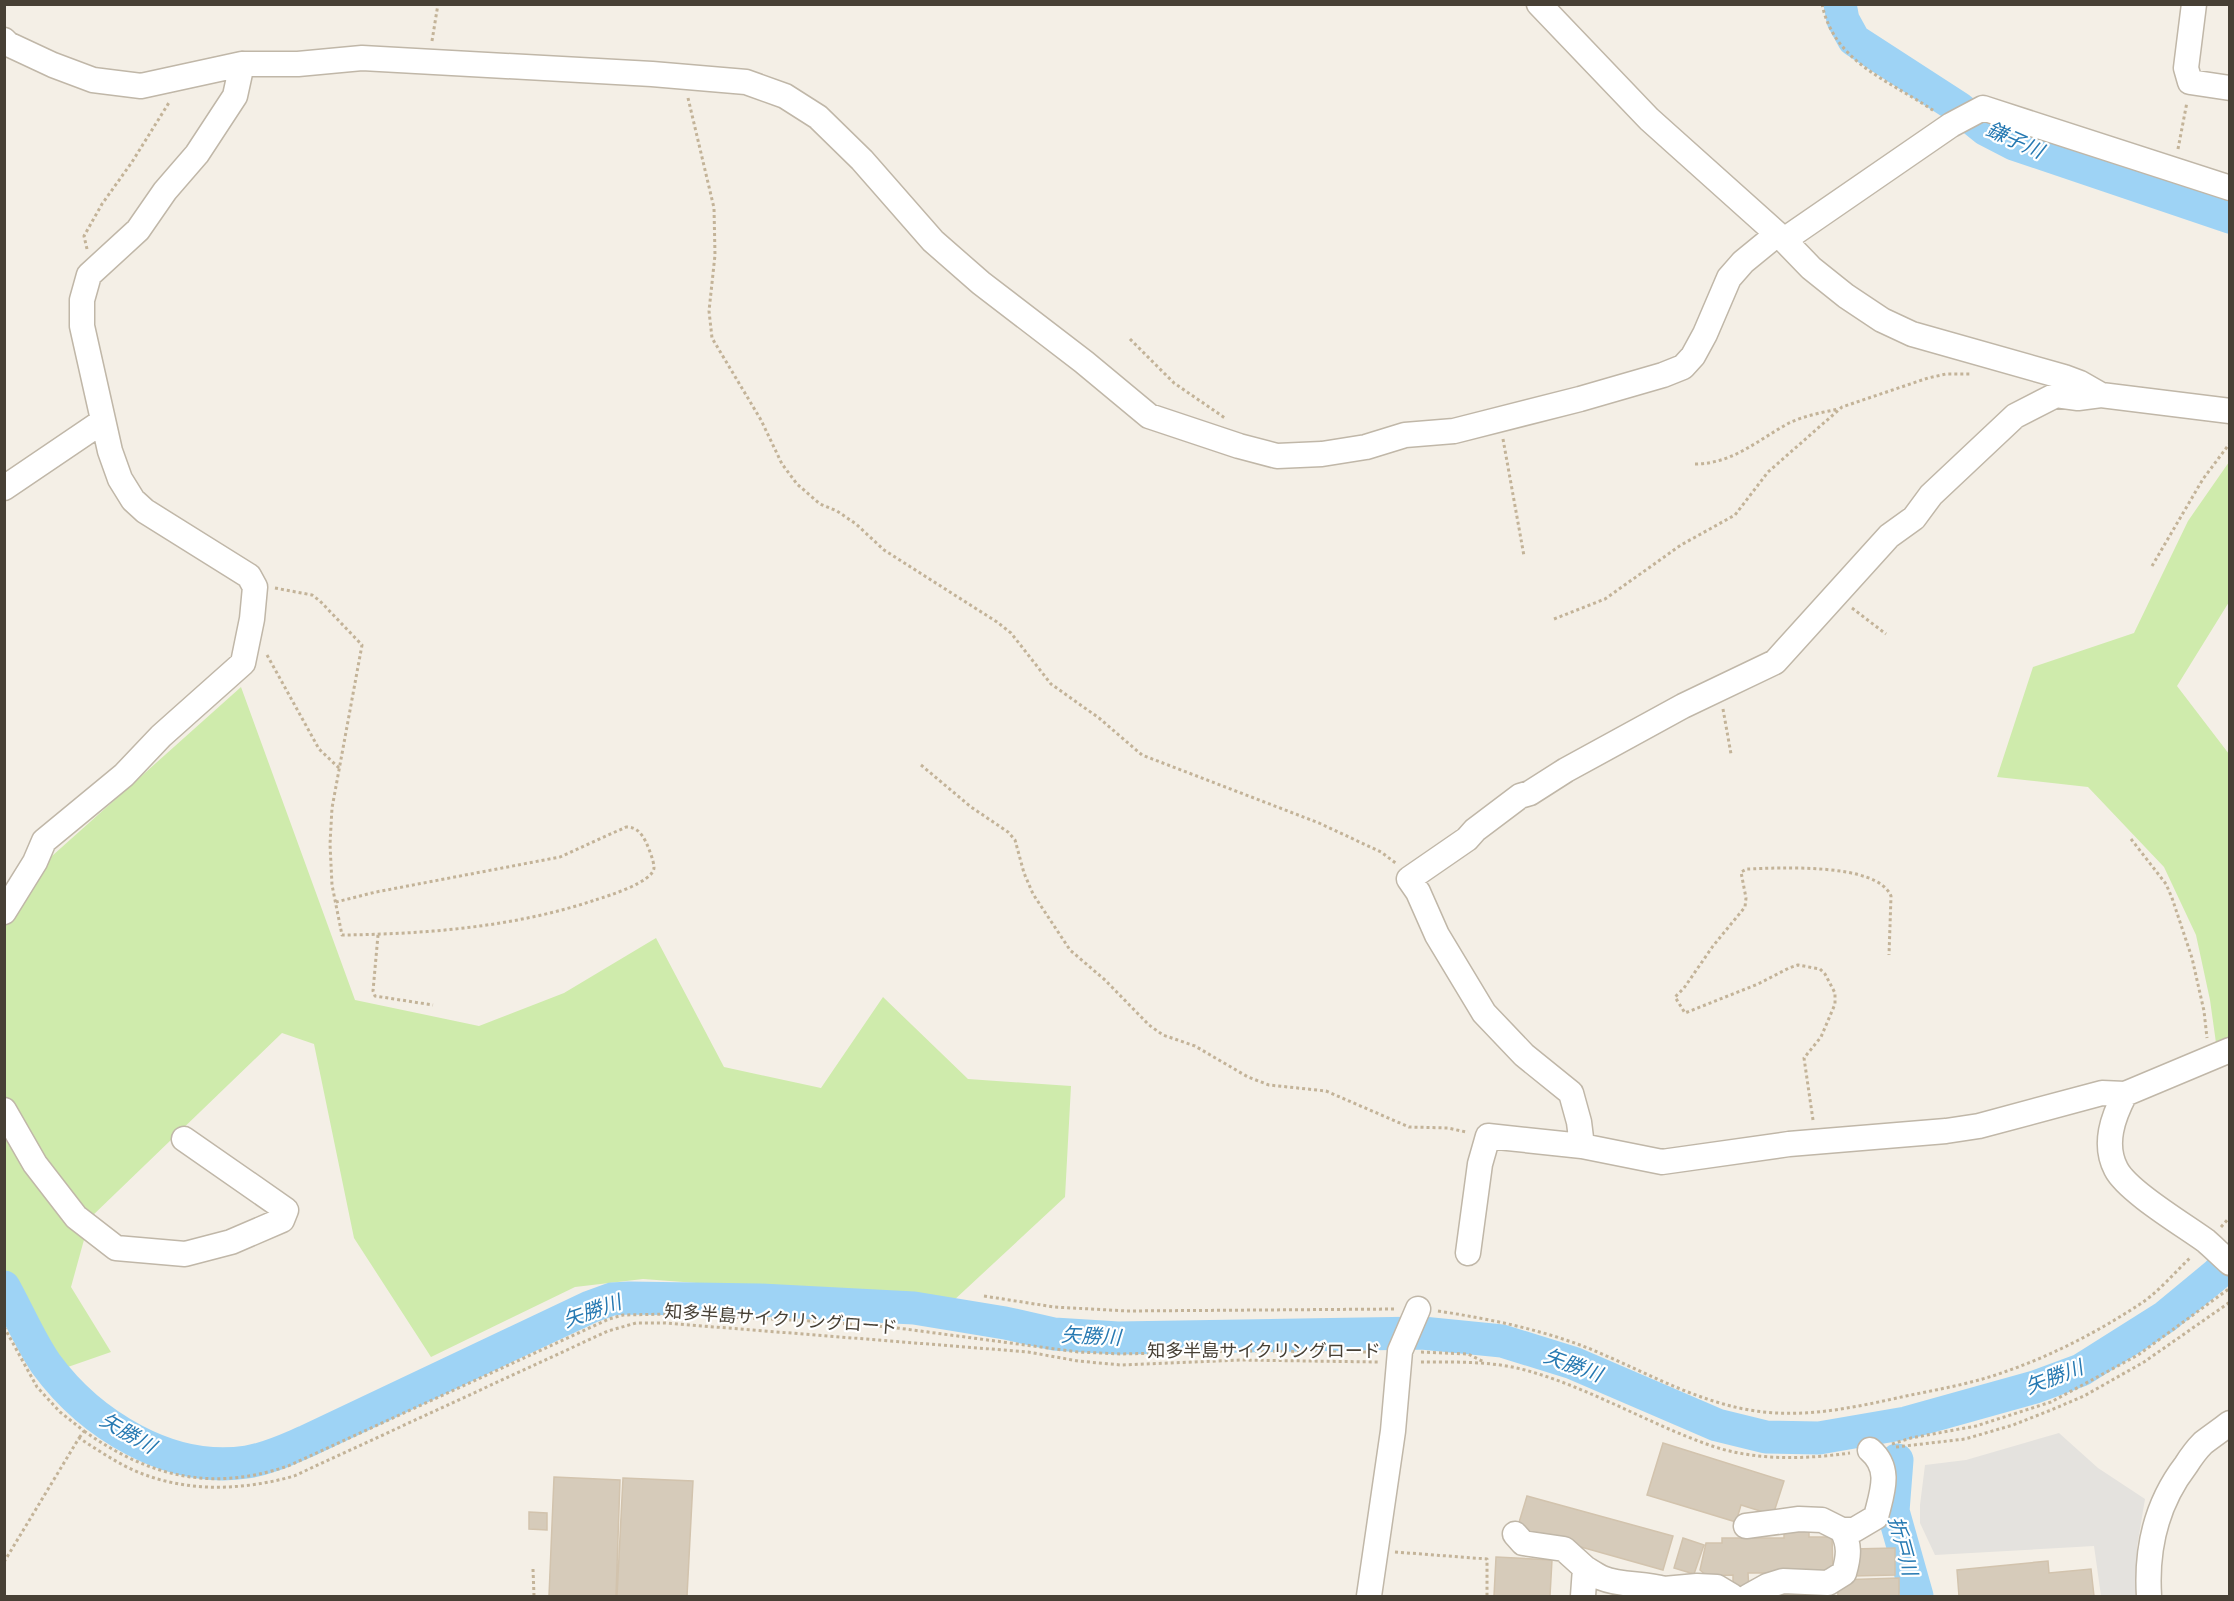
<svg xmlns="http://www.w3.org/2000/svg" width="2234" height="1601" viewBox="0 0 2234 1601" font-family="'PT Sans','Noto Sans JP',sans-serif">
<style>
.green{fill:#cfebac}
.parking{fill:#e4e2de}
.lines{fill:none;stroke-linecap:round;stroke-linejoin:round}
.river{stroke:#9ed3f5;stroke-width:33}
.building{fill:#d6cbba;stroke:#d2c3ad;stroke-width:1.5}
.minor-casing{stroke:#c0b7a8;stroke-width:27}
.path{stroke:#c3b398;stroke-width:3;stroke-dasharray:3 3;stroke-linecap:butt}
.minor{stroke:#fff;stroke-width:24}
.labels{text-anchor:middle;dominant-baseline:central;stroke-width:4.5;stroke-linejoin:round;paint-order:stroke}
.street-label{font-size:18px;fill:#474035;stroke:#fff}
.water-label{font-size:20px;font-style:italic;fill:#2679b2;stroke:#fff}
</style>
<rect width="100%" height="100%" fill="#f4efe6"/>
<path class="green" d="M 2229,462 L 2229,602 L 2177,686 L 2229,754 L 2229,1044 L 2217,1050 L 2210,1000 L 2196,935 L 2164,867 L 2088,787 L 1997,777 L 2033,667 L 2134,633 L 2188,521 Z
M 241,687 L 355,1000 L 479,1026 L 564,993 L 656,938 L 724,1067 L 821,1088 L 883,997 L 968,1079 L 1071,1086 L 1065,1197 L 952,1302 L 643,1279 L 575,1287 L 431,1357 L 354,1238 L 314,1044 L 282,1033 L 90,1218 L 71,1287 L 111,1352 L 65,1368 L 5,1270 L 5,898 Z"/>
<path class="parking" d="M 2059,1433 L 2098,1468 L 2145,1499 L 2137,1547 L 2136,1596 L 2101,1596 L 2094,1546 L 1935,1555 L 1920,1523 L 1920,1505 L 1925,1465 L 1966,1460 Z"/>
<g class="lines">
<path class="river" d="M 1840,4 L 1843,20 L 1854,40 L 1959,108 L 1985,129 L 2014,144 L 2230,217
M 4,1287 C 18,1312 30,1341 46,1364 C 90,1424 170,1474 247,1462 C 268,1459 288,1449 307,1441 L 590,1307 L 612,1299 L 629,1298 L 760,1300 L 914,1308 L 1005,1323 L 1054,1334 L 1118,1338 L 1422,1333 L 1502,1341 L 1573,1363 L 1717,1425 L 1766,1437 L 1819,1438 L 1906,1423 L 2035,1387 L 2081,1370 L 2165,1317 L 2217,1274 L 2230,1259
M 1897,1460 L 1893,1511 L 1917,1596"/>
</g>
<path class="building" d="M 1663,1443 L 1784,1481 L 1773,1515 L 1741,1505 L 1736,1522 L 1647,1495 Z
M 554,1477 L 620,1480 L 616,1596 L 549,1596 Z
M 623,1478 L 693,1481 L 687,1596 L 617,1596 Z
M 1527,1496 L 1673,1536 L 1663,1570 L 1517,1529 Z
M 529,1512 L 547,1513 L 547,1530 L 529,1529 Z
M 1809,1524 L 1809,1537 L 1832,1537 L 1833,1573 L 1748,1573 L 1749,1590 L 1733,1591 L 1733,1575 L 1707,1576 L 1700,1570 L 1706,1543 L 1722,1543 L 1722,1538 L 1784,1538 L 1784,1525 Z
M 1683,1538 L 1704,1545 L 1694,1574 L 1674,1568 Z
M 1895,1548 L 1895,1575 L 1853,1576 L 1853,1549 Z
M 1496,1557 L 1552,1560 L 1550,1596 L 1494,1596 Z
M 2048,1561 L 2049,1573 L 2091,1569 L 2094,1596 L 1959,1596 L 1957,1570 Z
M 1899,1578 L 1899,1596 L 1838,1596 L 1837,1580 Z
M 1825,1588 L 1825,1596 L 1771,1596 L 1771,1589 Z"/>
<g class="lines">
<defs>
<path id="minor" d="M 1539,4 L 1649,119 L 1784,240 L 1811,268 L 1846,296 L 1882,320 L 1912,334 L 2064,377 L 2080,383 L 2101,395
M 2194,4 L 2186,68 L 2190,82 L 2230,88
M 4,40 L 8,44 L 53,65 L 93,80 L 141,86 L 242,64 L 298,64 L 362,58 L 652,74 L 746,82 L 785,96 L 818,117 L 862,160 L 933,241 L 981,283 L 1084,362 L 1149,416 L 1239,446 L 1277,456 L 1322,454 L 1366,447 L 1405,435 L 1454,431 L 1580,399 L 1663,375 L 1683,367 L 1693,356 L 1705,334 L 1729,278 L 1743,262 L 1776,235
M 1784,240 L 1951,125 L 1983,108 L 2230,188
M 4,488 L 103,421
M 4,912 L 35,862 L 44,841 L 124,775 L 161,736 L 243,663 L 252,619 L 255,587 L 249,576 L 145,511 L 133,500 L 120,479 L 110,451 L 82,326 L 82,300 L 89,275 L 138,230 L 165,191 L 197,154 L 235,96 L 242,64
M 2125,1094 C 2113,1117 2103,1144 2116,1169 C 2127,1191 2184,1225 2206,1241 C 2214,1248 2222,1256 2230,1263
M 4,1110 L 35,1164 L 76,1217 L 116,1248 L 185,1254 L 231,1242 L 282,1220 L 286,1210 L 184,1139
M 1582,1146 L 1579,1122 L 1571,1093 L 1524,1055 L 1484,1013 L 1437,935 L 1418,892 L 1409,879 L 1467,839 L 1475,830 L 1520,796 L 1530,793 L 1566,770 L 1683,706 L 1775,662 L 1889,536 L 1914,518 L 1931,495 L 2015,416 L 2056,395 L 2078,398 L 2101,395 L 2230,411
M 1468,1253 L 1480,1164 L 1488,1136 L 1582,1146 L 1662,1162 L 1789,1144 L 1946,1131 L 1979,1126 L 2102,1093 L 2125,1094 L 2230,1050
M 1746,1526 L 1799,1519 L 1822,1520 L 1842,1530 L 1854,1530 L 1876,1517 C 1882,1492 1892,1469 1870,1450
M 1515,1534 L 1523,1543 L 1564,1549 L 1585,1568 L 1583,1596
M 1585,1568 C 1590,1571 1596,1575 1602,1578 C 1621,1586 1644,1583 1664,1589 L 1664,1596
M 1664,1589 L 1697,1586 L 1717,1587 L 1732,1596
M 1369,1596 L 1393,1431 L 1400,1351 L 1418,1309
M 1749,1596 L 1767,1586 L 1783,1581 L 1828,1583 L 1844,1573 C 1849,1556 1850,1545 1842,1530
M 2149,1596 C 2146,1548 2156,1504 2186,1465 C 2191,1457 2197,1449 2203,1443 C 2212,1436 2221,1430 2230,1423"/>
</defs>
<use href="#minor" class="minor-casing"/>
<path class="path" d="M 1822,4 C 1834,63 1889,80 1934,111
M 432,41 L 438,4
M 688,98 L 714,208 L 715,255 L 709,311 L 712,338 L 761,420 L 782,464 L 797,484 L 820,504 L 837,511 L 856,524 L 884,550 L 997,622 L 1011,633 L 1051,684 L 1099,718 L 1142,755 L 1319,823 L 1381,852 L 1397,864
M 2178,149 L 2187,102
M 87,249 L 84,236 L 102,204 L 132,162 L 170,101
M 1130,339 L 1174,383 L 1225,418
M 1503,439 L 1524,556
M 1695,464 C 1732,464 1758,440 1789,423 C 1804,416 1823,412 1839,409
M 2152,566 L 2203,479 L 2230,443
M 275,588 L 312,595 L 320,601 L 362,645 L 332,808 L 330,844 L 332,885 L 342,935 C 427,934 515,927 595,900 C 608,896 653,882 654,868 C 654,861 649,849 646,842 C 641,833 637,827 626,827 L 560,857 L 376,892 L 336,902
M 1852,608 L 1886,634
M 1554,619 L 1605,599 L 1681,545 L 1735,515 L 1768,472 L 1842,407 L 1928,378 L 1946,374 L 1970,374
M 267,655 L 319,749 L 339,768
M 1723,709 L 1731,754
M 921,765 L 971,807 L 1008,832 L 1015,840 L 1024,873 L 1033,894 L 1070,950 L 1105,980 L 1149,1025 L 1163,1035 L 1195,1046 L 1248,1077 L 1269,1085 L 1326,1091 L 1409,1127 L 1448,1128 L 1466,1132
M 2131,839 L 2166,884 L 2172,898 L 2192,958 L 2204,1011 L 2207,1038
M 378,935 L 373,991 L 375,996 L 433,1005
M 1813,1120 L 1804,1058 L 1821,1037 L 1835,1004 L 1835,993 L 1825,974 L 1820,969 L 1798,965 L 1789,968 L 1758,984 L 1685,1013 L 1675,997 L 1684,988 L 1713,946 L 1745,907 L 1746,898 L 1741,872 L 1747,869 C 1778,868 1877,862 1891,896 L 1889,955
M 2221,1227 L 2230,1217
M 984,1296 L 1054,1307 L 1127,1311 L 1396,1309
M 1438,1311 C 1490,1319 1539,1329 1588,1348 C 1639,1369 1689,1398 1744,1409 C 1799,1420 1852,1408 1906,1396 C 1940,1389 1975,1383 2007,1371 C 2053,1355 2097,1332 2137,1306 C 2157,1294 2174,1273 2191,1257
M 4,1327 L 37,1387 L 60,1412 L 84,1431 L 79,1438
M 1421,1352 L 1468,1354 L 1484,1362
M 1421,1362 C 1455,1362 1492,1361 1525,1370 C 1591,1388 1650,1425 1715,1447 C 1759,1461 1806,1459 1850,1453
M 84,1431 C 149,1477 212,1492 288,1466 L 609,1319 L 623,1315 L 670,1314 L 810,1321 L 890,1327 L 1078,1352 L 1121,1354 L 1242,1351 L 1378,1352
M 1892,1444 L 1911,1438 L 1976,1426 L 2051,1402 L 2138,1355 L 2230,1288
M 1896,1447 L 1965,1439 L 2013,1425 L 2051,1410 L 2084,1396 L 2144,1362 L 2230,1302
M 1395,1552 L 1487,1559 L 1487,1596
M 4,1562 L 79,1438 C 93,1447 108,1457 123,1465 C 176,1493 238,1492 294,1476 L 608,1331 L 636,1323 L 665,1323 L 1028,1352 L 1078,1361 L 1121,1365 L 1240,1360 L 1378,1362
M 533,1569 L 534,1596"/>
<use href="#minor" class="minor"/>
</g>
<g class="labels">
<g class="street-label">
<text transform="translate(781 1319) rotate(4)">知多半島サイクリングロード</text>
<text x="1264" y="1350">知多半島サイクリングロード</text>
</g>
<g class="water-label">
<text transform="translate(2015 140) rotate(24)">鎌子川</text>
<text transform="translate(592 1311) rotate(-19)">矢勝川</text>
<text transform="translate(1091 1336) rotate(3)">矢勝川</text>
<text transform="translate(1573 1365) rotate(20)">矢勝川</text>
<text transform="translate(2054 1377) rotate(-21)">矢勝川</text>
<text transform="translate(128 1433) rotate(30)">矢勝川</text>
<text transform="translate(1903 1546) rotate(75)">折戸川</text>
</g>
</g>
<rect width="2234" height="1601" fill="none" stroke="#474035" stroke-width="12"/>
</svg>
